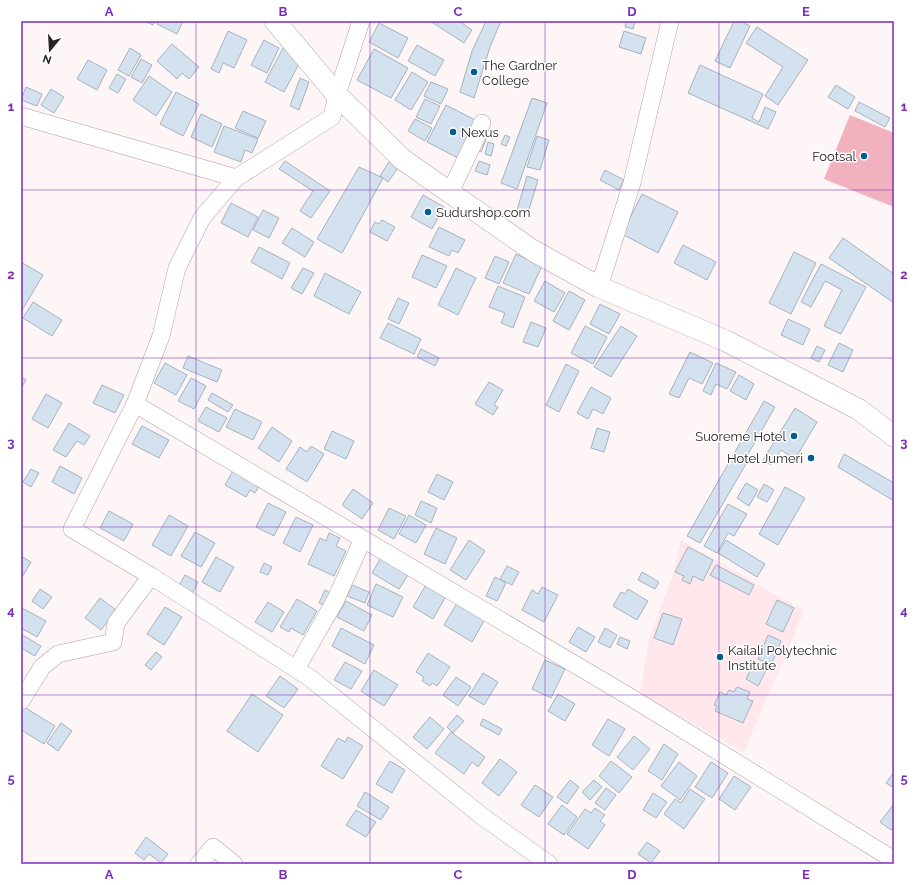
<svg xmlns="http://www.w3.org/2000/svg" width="915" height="885" viewBox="0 0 915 885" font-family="Raleway,sans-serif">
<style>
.built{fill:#ffe7ec}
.green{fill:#f1b1be}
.building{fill:#d3e2ee;stroke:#a4b3be}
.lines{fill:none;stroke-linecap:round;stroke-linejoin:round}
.minor-casing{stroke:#b3a0a3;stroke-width:18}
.tertiary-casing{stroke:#b3a0a3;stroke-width:22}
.minor{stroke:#fff;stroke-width:17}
.tertiary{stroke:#fff;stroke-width:21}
.grid{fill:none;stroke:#7b2cbf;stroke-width:1;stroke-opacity:0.55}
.poi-dot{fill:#005d8e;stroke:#fff;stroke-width:1.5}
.labels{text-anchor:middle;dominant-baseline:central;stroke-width:3;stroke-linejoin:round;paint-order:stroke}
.poi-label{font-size:13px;fill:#2a2224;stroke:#fff;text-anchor:start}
.neatline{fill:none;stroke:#7b2cbf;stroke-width:1.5}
.grid-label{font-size:13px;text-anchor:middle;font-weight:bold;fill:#7b2cbf}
</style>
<rect width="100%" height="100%" fill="#fdf5f6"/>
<path class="built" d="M 681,540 L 804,611 L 744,752 L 640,694 L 649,639 L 662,603 L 673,576 Z"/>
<path class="green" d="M 850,115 L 894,133 L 894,207 L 824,179 Z"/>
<path class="building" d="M 144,21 L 155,21 L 153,25 Z
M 158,21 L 183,21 L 177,34 L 157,24 Z
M 430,21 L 459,21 L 472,30 L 464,43 Z
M 486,21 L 501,21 L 490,47 L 474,98 L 460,92 L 472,51 Z
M 626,21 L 635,21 L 633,29 L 625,27 Z
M 734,21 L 740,21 L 750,26 L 730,68 L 715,61 Z
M 379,23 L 408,38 L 398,58 L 369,42 Z
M 757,27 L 808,60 L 778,105 L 765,96 L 783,67 L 746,43 Z
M 228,31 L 247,40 L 234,68 L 223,63 L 219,73 L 211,69 Z
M 624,31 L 646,38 L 641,54 L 619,47 Z
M 264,40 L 279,48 L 267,73 L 251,65 Z
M 172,44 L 199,67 L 189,79 L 182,73 L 177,79 L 157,61 Z
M 417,45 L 444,60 L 435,76 L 408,61 Z
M 130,48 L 141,55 L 129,76 L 118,70 Z
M 283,48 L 302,58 L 284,92 L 265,82 Z
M 374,49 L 408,68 L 391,98 L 357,80 Z
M 141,59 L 152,65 L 142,83 L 131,77 Z
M 88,60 L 107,70 L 97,90 L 77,79 Z
M 700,65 L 763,94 L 752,118 L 759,122 L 765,107 L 776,112 L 768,129 L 688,93 Z
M 412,72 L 428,82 L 411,110 L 395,100 Z
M 117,74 L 126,79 L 118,93 L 109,88 Z
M 149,76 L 172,92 L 156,116 L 133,100 Z
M 300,78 L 309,82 L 299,110 L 290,106 Z
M 431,82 L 448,89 L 441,104 L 424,96 Z
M 836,85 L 855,97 L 848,109 L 828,97 Z
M 26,87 L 42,94 L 37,106 L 21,100 Z
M 51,89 L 64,97 L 54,113 L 41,105 Z
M 176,92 L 199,104 L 183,136 L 160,124 Z
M 532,98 L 547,103 L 517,189 L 501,183 Z
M 425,99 L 440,106 L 431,124 L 416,117 Z
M 859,102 L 890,118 L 885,127 L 855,111 Z
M 446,105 L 479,122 L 460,159 L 427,142 Z
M 243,111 L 266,121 L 258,138 L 235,128 Z
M 201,114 L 222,124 L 212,147 L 191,137 Z
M 415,119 L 432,128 L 425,141 L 408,131 Z
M 224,126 L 258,139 L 252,153 L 245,150 L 241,162 L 214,152 Z
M 505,135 L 510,137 L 506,146 L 501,144 Z
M 537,136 L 549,140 L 540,170 L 527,167 Z
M 479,137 L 486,140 L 481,152 L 475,149 Z
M 488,142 L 494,144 L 491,156 L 485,154 Z
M 285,161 L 330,191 L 311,218 L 300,211 L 313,191 L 279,169 Z
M 479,161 L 490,165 L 487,175 L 475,171 Z
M 389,162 L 398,168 L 388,182 L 380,176 Z
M 359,167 L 383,178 L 342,253 L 317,239 Z
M 605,170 L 624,180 L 619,190 L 600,180 Z
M 527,176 L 538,180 L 528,213 L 517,210 Z
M 642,194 L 678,212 L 658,253 L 622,234 Z
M 423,195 L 444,207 L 432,229 L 411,217 Z
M 231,203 L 258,217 L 248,237 L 221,223 Z
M 263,210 L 279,218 L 269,238 L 253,230 Z
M 382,220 L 395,227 L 387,241 L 370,232 L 375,222 L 379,224 Z
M 439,227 L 465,240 L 458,253 L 452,250 L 449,256 L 429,247 Z
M 292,228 L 314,242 L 305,257 L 282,243 Z
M 843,238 L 894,274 L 894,303 L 829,258 Z
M 683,245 L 716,262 L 707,280 L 674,263 Z
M 259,247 L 290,263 L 282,279 L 251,262 Z
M 794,252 L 816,263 L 791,314 L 769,303 Z
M 516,254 L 542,266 L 529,294 L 503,283 Z
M 422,255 L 447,266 L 436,288 L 412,277 Z
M 495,256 L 509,262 L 499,284 L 485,278 Z
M 21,262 L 43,275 L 21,312 Z
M 821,264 L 866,287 L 841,334 L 824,326 L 842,290 L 825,281 L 811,307 L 801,302 Z
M 303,268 L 314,273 L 302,294 L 291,288 Z
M 456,268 L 476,278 L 458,315 L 438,305 Z
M 325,273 L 361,292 L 349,314 L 314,296 Z
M 545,281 L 565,293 L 554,312 L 534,301 Z
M 498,286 L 525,297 L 513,328 L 501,323 L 505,313 L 489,307 Z
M 569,291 L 585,300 L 569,330 L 553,321 Z
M 398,298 L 409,303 L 399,324 L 388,319 Z
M 33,302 L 62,320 L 52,336 L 23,318 Z
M 600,304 L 620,314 L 609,334 L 590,324 Z
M 788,319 L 810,329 L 803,345 L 781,335 Z
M 531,322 L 546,328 L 538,347 L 523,342 Z
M 388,323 L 421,339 L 414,354 L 380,338 Z
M 585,326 L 607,337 L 593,364 L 571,353 Z
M 621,326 L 637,336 L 611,377 L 594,367 Z
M 839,343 L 853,350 L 843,372 L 828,365 Z
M 817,346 L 825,350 L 819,362 L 811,358 Z
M 421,349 L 439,358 L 435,366 L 417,357 Z
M 690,352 L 713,363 L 702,384 L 689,378 L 679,398 L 669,394 Z
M 188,356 L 222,370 L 217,382 L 183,368 Z
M 165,363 L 187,375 L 176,395 L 154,383 Z
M 716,363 L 736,372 L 727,389 L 716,384 L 711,395 L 703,391 Z
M 566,364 L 579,371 L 559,412 L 546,405 Z
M 739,375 L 754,384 L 746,400 L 730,391 Z
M 21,377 L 26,380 L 21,388 Z
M 191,378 L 206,386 L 194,409 L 178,401 Z
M 489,382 L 503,390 L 494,405 L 498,407 L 493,415 L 475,404 Z
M 102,385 L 124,395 L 115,413 L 93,403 Z
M 591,387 L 611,398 L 603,414 L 593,409 L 588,419 L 577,413 Z
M 212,393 L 233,405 L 228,412 L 208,400 Z
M 46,394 L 62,403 L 48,428 L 32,419 Z
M 764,401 L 775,407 L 747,456 L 750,457 L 700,543 L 687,536 Z
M 206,407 L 227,418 L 219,432 L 198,421 Z
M 795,408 L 817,422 L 795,459 L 781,450 L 771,465 L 763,460 Z
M 235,409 L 262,422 L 253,440 L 226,427 Z
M 69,423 L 90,436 L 84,445 L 77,441 L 66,457 L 53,450 Z
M 142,426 L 169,440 L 159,458 L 132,444 Z
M 272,427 L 292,441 L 279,462 L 258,448 Z
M 597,428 L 610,432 L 604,452 L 591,448 Z
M 332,431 L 354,441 L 346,459 L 324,449 Z
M 311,446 L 324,454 L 307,482 L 286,469 L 300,447 L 307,452 Z
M 844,454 L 894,483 L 894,501 L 838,467 Z
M 60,466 L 82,478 L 74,494 L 52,482 Z
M 31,469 L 39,473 L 31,487 L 23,482 Z
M 234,469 L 260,484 L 255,493 L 250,490 L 246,497 L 225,485 Z
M 437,474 L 453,482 L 444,500 L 428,492 Z
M 746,483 L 758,490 L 749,506 L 737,498 Z
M 764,484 L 774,490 L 767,502 L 757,497 Z
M 785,487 L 805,498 L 778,545 L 759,534 Z
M 353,489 L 373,503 L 362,519 L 342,505 Z
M 421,501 L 437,508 L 431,523 L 415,515 Z
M 268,503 L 286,512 L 274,536 L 256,527 Z
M 728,504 L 747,514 L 734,536 L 728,533 L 717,553 L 704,546 Z
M 389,508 L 406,516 L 394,539 L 378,530 Z
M 109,511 L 133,524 L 124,541 L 100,528 Z
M 169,515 L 188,526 L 171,556 L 152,545 Z
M 409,515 L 426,525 L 416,543 L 399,534 Z
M 296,517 L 313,525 L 300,552 L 283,543 Z
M 436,528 L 457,538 L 445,564 L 424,554 Z
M 195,532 L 215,543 L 201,567 L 181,556 Z
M 329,533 L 340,538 L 336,546 L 346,551 L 334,576 L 308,564 L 320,538 L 326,541 Z
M 469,540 L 485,551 L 466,580 L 450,570 Z
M 726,540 L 765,564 L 757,577 L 718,553 Z
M 688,547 L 713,560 L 703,581 L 693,576 L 690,584 L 682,580 L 684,576 L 675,572 Z
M 21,556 L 31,562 L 21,579 Z
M 382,556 L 410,572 L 399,589 L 372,573 Z
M 216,557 L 234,567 L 220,592 L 202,582 Z
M 264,563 L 272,567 L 268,575 L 260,572 Z
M 716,565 L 754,585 L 749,595 L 710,575 Z
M 507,566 L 519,572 L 512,585 L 500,579 Z
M 642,572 L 659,582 L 655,589 L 638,580 Z
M 185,575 L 198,582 L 192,594 L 178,587 Z
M 495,577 L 506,583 L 497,601 L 486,596 Z
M 376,584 L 403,597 L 393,617 L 367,605 Z
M 352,585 L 369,592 L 365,603 L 347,596 Z
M 426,585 L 446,596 L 433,619 L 413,607 Z
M 542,587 L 558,595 L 544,622 L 522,610 L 532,590 L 538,594 Z
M 40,589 L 52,597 L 43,609 L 32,601 Z
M 628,589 L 648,601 L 637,620 L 613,606 L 621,592 L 625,594 Z
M 325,590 L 334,595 L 329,607 L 319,603 Z
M 100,598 L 116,610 L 101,630 L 85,618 Z
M 297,599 L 317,611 L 303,635 L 291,628 L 289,632 L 280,627 Z
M 777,600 L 794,608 L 783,632 L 766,624 Z
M 346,601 L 372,615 L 364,631 L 337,617 Z
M 268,602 L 284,612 L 272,632 L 255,622 Z
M 457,603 L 485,619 L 472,642 L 444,625 Z
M 165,607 L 182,617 L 164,645 L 147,634 Z
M 22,608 L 46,621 L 37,637 L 21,628 Z
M 663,613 L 682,619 L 673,645 L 654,638 Z
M 578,627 L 595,637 L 586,652 L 569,642 Z
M 341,628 L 374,645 L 365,664 L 332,646 Z
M 605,628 L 617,635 L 610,648 L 598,642 Z
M 21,634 L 41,646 L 35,656 L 21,648 Z
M 768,635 L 781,641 L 771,665 L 758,659 Z
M 620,637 L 630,641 L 627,649 L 617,644 Z
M 156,652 L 162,657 L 151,670 L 145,665 Z
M 428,653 L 450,667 L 437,686 L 432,683 L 430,686 L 422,681 L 424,677 L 416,672 Z
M 545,660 L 565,669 L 551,698 L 532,689 Z
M 345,662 L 362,671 L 351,689 L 334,680 Z
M 753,664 L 766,670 L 758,686 L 746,679 Z
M 374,670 L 398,685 L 384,706 L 361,691 Z
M 483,673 L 498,682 L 484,705 L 469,696 Z
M 280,676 L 298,689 L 284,708 L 266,696 Z
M 456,677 L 471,687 L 458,706 L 443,695 Z
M 737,687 L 750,692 L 747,699 L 753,701 L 743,723 L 715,711 L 717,706 L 714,705 L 720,692 L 726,695 L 729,690 L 734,692 Z
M 252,694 L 283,715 L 258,752 L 227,731 Z
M 558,694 L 575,704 L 565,721 L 548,711 Z
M 24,707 L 55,726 L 44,744 L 21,730 L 21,711 Z
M 457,715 L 464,721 L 453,733 L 447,727 Z
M 430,717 L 444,729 L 427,749 L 413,737 Z
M 483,719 L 502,729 L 499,735 L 480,725 Z
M 608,719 L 625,729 L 609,756 L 592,745 Z
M 61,723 L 72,731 L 58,751 L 47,743 Z
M 451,732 L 485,757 L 478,767 L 472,762 L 464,774 L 435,753 Z
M 634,736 L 650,749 L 633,770 L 617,757 Z
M 348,737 L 363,746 L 343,779 L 321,766 L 338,738 L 345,742 Z
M 664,744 L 678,754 L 662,780 L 648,771 Z
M 500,759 L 517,772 L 499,796 L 482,783 Z
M 390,761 L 405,770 L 392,793 L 376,784 Z
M 611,761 L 632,777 L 619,793 L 599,776 Z
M 679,762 L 697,776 L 680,800 L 661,786 Z
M 711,762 L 728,773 L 712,798 L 695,787 Z
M 894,772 L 894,788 L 886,783 Z
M 734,776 L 751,787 L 735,810 L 719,799 Z
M 570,780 L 579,787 L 567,804 L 557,797 Z
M 594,780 L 602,787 L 590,800 L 582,792 Z
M 535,785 L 553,797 L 539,817 L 521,805 Z
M 606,788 L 616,795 L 605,810 L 595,803 Z
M 690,789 L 705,799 L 684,829 L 664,814 L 675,799 L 681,803 Z
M 365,792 L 389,807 L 381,820 L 357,806 Z
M 653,793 L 667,802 L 656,818 L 643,810 Z
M 894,804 L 894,827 L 891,830 L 880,822 Z
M 562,805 L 577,817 L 564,835 L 548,824 Z
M 595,808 L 605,815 L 600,821 L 605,825 L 588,849 L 567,834 L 585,809 L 591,813 Z
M 356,810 L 376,822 L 366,837 L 346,825 Z
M 146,837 L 168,854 L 161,863 L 149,854 L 144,860 L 135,853 Z
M 647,842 L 660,851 L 651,863 L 638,854 Z"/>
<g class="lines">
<defs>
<path id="minor" d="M 361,21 L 337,95 L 332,117 L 236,178 L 202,218 L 177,268 L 161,336 L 135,404 L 72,529 L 151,576 L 310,678 L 483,817 L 549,864
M 21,116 L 236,178
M 450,192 L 475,140 L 482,123
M 599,287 L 632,183 L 670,21
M 135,404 L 635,700 L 894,860
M 296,669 L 335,601 L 363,539
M 21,701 L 42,667 L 58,654 L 113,642 L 116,623 L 151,576
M 199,864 L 213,847 L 234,864"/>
<path id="tertiary" d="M 275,21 L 337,95 L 402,159 L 532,250 L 599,287 L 726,341 L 858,409 L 894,436"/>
</defs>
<use href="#minor" class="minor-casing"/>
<use href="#tertiary" class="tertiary-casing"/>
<use href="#minor" class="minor"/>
<use href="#tertiary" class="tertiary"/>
</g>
<path class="grid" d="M 196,21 L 196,864M 370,21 L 370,864M 545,21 L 545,864M 719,21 L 719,864M 21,190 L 894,190M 21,358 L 894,358M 21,527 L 894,527M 21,695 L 894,695"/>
<g class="poi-dot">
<circle cx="474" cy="72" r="4"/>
<circle cx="453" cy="132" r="4"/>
<circle cx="864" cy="156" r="4"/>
<circle cx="428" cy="212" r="4"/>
<circle cx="794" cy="436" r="4"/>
<circle cx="811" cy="458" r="4"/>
<circle cx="720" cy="657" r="4"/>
</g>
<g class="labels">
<g class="poi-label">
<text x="482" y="65">The Gardner<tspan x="482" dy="15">College</tspan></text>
<text x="461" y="132">Nexus</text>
<text x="856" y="156" text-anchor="end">Footsal</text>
<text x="436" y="212">Sudurshop.com</text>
<text x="786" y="436" text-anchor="end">Suoreme Hotel</text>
<text x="803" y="458" text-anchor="end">Hotel Jumeri</text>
<text x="728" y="650">Kailali Polytechnic<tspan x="728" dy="15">Institute</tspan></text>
</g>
</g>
<rect width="915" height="885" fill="none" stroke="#ffffff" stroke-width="44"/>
<g transform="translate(50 50) rotate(198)" stroke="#ffffff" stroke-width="3" paint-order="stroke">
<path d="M0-3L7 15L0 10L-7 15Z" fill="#2a2224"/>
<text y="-6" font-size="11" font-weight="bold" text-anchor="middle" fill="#2a2224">N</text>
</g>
<rect x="22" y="22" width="871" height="841" class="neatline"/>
<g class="grid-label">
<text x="109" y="16">A</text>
<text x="283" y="16">B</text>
<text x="458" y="16">C</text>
<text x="632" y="16">D</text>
<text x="806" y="16">E</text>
<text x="11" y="111">1</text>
<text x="904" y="111">1</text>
<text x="11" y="279">2</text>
<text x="904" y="279">2</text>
<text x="11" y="447">3</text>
<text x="904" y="447">3</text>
<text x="11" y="615">4</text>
<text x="904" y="615">4</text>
<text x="11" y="783">5</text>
<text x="904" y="783">5</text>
<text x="109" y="879">A</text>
<text x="283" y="879">B</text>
<text x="458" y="879">C</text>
<text x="632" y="879">D</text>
<text x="806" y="879">E</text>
</g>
</svg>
